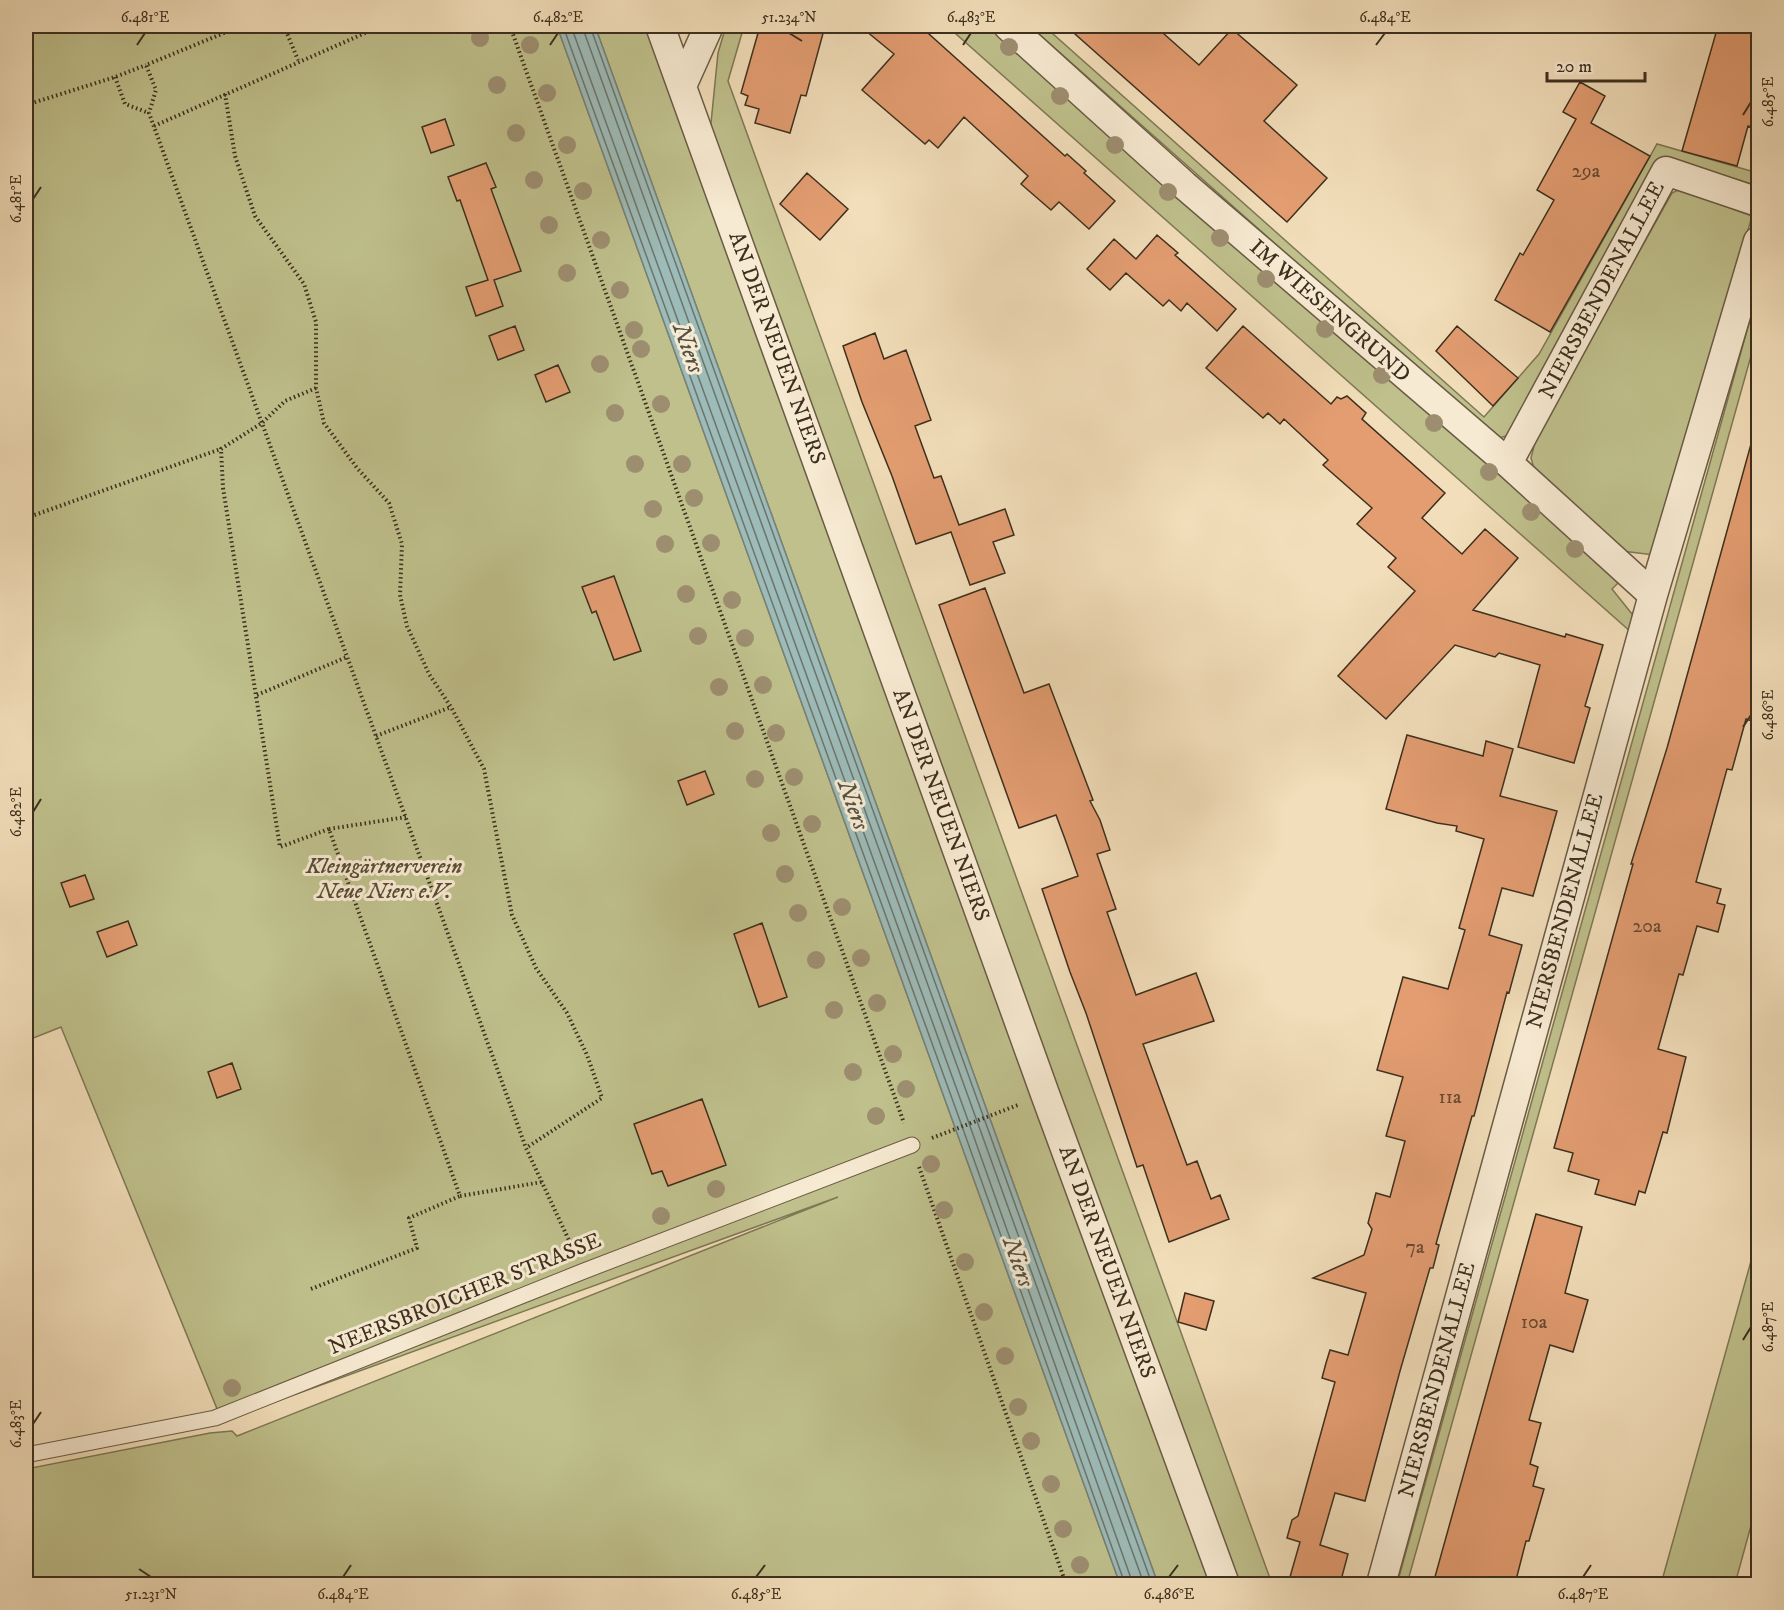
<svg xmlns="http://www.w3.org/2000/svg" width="1784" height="1610" viewBox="0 0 1784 1610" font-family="'IM FELL DW Pica',serif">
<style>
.green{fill:#bfc08c;stroke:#7e7855;stroke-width:1.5}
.water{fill:#9dbbb8;stroke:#77837a;stroke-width:1.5}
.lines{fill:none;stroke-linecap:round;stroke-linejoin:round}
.shore{stroke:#6d756b;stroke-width:1.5}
.building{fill:#e39d71;stroke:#3d2f1e;stroke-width:1.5}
.service-casing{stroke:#6a5b45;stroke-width:17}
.minor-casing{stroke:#6a5b45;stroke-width:31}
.path{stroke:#3d2f1e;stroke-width:4;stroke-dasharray:1.5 3;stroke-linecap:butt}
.service{stroke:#f7ead2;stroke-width:15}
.minor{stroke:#f7ead2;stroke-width:28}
.tree{fill:#9d8e70}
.ticks{fill:none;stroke:#3d2f1e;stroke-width:2}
.labels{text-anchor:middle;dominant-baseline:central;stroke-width:6;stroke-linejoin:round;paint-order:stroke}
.number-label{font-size:20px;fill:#664a33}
.street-label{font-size:22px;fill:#3d2f1e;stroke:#f7ead2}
.park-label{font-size:22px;font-style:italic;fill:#574c34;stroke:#f7ead2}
.water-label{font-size:24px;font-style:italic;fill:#555244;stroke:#f7ead2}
.neatline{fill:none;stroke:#3d2f1e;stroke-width:2}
.ticks-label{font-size:15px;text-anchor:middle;fill:#3d2f1e}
</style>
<rect width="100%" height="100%" fill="#f2deba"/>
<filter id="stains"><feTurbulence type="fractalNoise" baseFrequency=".00333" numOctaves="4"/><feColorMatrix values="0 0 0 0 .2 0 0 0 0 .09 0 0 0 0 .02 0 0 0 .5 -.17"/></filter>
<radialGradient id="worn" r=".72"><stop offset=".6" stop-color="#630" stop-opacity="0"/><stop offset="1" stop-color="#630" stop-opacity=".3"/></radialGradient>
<path class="green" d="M 26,26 L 557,26 L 1120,1584 L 26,1584 L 26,1469 L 210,1433 L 232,1431 L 237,1436 L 838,1197 L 222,1421 L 61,1027 L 26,1041 Z
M 595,26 L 649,26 L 1210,1584 L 1158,1584 Z
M 726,26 L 744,26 L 728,81 L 1272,1584 L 1236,1584 L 710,133 L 718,53 Z
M 947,26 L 993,26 L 1621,580 L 1612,589 L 1636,619 L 1370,1584 L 1366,1584 L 1632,633 Z
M 1030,26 L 1044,26 L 1484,417 L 1539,354 L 1657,144 L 1758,173 L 1758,186 L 1665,158 L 1506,436 L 1495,439 Z
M 1680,189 L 1752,216 L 1661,539 L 1654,555 L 1622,551 L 1536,475 L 1531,458 L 1537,434 L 1672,193 Z
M 1758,291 L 1758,331 L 1407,1584 L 1397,1584 Z
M 1758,1236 L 1758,1500 L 1735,1584 L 1661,1584 Z"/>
<path class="water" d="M 557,26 L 595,26 L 1158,1584 L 1120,1584 Z"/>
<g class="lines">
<path class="shore" d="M 563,26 L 958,1115 L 1125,1584
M 571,26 L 965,1112 L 1133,1584
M 582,26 L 1144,1584
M 590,26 L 1152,1584"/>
</g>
<path class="building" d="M 760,26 L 825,26 L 806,96 L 801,95 L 790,133 L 755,123 L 759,109 L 745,105 L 748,96 L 741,93 Z
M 860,26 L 920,26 L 1065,156 L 1067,154 L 1086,171 L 1084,173 L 1115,201 L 1089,229 L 1059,202 L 1051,210 L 1021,184 L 1028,176 L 964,117 L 938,148 L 929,140 L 925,144 L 862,90 L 894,54 Z
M 1066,26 L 1155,26 L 1199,65 L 1232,29 L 1297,85 L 1264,121 L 1327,178 L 1287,222 Z
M 1718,26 L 1743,26 L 1758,30 L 1758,99 L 1751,127 L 1748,126 L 1737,166 L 1682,151 Z
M 1580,82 L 1605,96 L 1591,123 L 1650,156 L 1550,332 L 1495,300 L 1520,253 L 1523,255 L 1554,200 L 1537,190 L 1576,119 L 1563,112 Z
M 445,119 L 454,145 L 431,153 L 422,127 Z
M 486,163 L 496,187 L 491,189 L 521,271 L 494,280 L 503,306 L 476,316 L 466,287 L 488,280 L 460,200 L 457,201 L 448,177 Z
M 807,173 L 848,209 L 820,240 L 780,204 Z
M 1157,235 L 1178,253 L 1175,255 L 1236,309 L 1217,331 L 1187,303 L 1181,311 L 1169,300 L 1163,306 L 1126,273 L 1110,290 L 1087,269 L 1114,239 L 1136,259 Z
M 515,326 L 524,350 L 498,360 L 489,336 Z
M 1243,326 L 1331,404 L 1337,397 L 1341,399 L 1347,396 L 1366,413 L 1362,419 L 1445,493 L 1422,518 L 1462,554 L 1485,529 L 1518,558 L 1473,610 L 1565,637 L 1566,634 L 1603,645 L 1585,706 L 1590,708 L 1574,763 L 1518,747 L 1540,665 L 1499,653 L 1495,657 L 1455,645 L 1386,719 L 1338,676 L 1415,591 L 1388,567 L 1396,558 L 1357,524 L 1372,508 L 1323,465 L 1328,460 L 1284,419 L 1280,424 L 1268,413 L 1263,418 L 1206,368 Z
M 1457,326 L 1518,378 L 1493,406 L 1436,351 Z
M 875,333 L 884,359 L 906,350 L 931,420 L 915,426 L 934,478 L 941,476 L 959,525 L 1005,509 L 1014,535 L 993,542 L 1005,573 L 970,585 L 951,532 L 916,544 L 892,476 L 862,402 L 843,346 Z
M 558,365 L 570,392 L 546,402 L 535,375 Z
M 1751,444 L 1758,445 L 1758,723 L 1746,719 L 1732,770 L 1727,769 L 1696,882 L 1721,889 L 1717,903 L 1725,905 L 1718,932 L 1697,926 L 1683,975 L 1679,974 L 1658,1049 L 1686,1057 L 1667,1133 L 1663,1132 L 1645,1193 L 1639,1191 L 1635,1205 L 1595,1194 L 1599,1180 L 1568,1171 L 1573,1153 L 1554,1148 L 1633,864 L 1631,864 L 1667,748 Z
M 614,576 L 641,651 L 614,660 L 596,611 L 592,613 L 582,587 Z
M 985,588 L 1024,693 L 1049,684 L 1093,800 L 1090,801 L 1100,820 L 1110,850 L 1097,854 L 1116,909 L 1107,912 L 1136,995 L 1196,973 L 1214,1021 L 1143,1044 L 1187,1165 L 1197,1161 L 1211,1199 L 1220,1195 L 1229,1219 L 1169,1242 L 1143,1165 L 1137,1167 L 1086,1013 L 1070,972 L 1042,889 L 1078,876 L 1065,839 L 1056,815 L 1019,828 L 939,605 Z
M 1407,735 L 1483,756 L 1486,741 L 1513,749 L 1500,796 L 1557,811 L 1533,896 L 1502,888 L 1489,935 L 1522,945 L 1509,993 L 1507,992 L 1474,1116 L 1472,1116 L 1436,1244 L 1439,1245 L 1433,1268 L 1430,1268 L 1400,1371 L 1365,1501 L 1335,1493 L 1320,1545 L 1348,1554 L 1340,1584 L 1288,1584 L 1300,1542 L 1287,1538 L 1292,1520 L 1298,1516 L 1335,1382 L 1322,1378 L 1326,1363 L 1330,1350 L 1348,1355 L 1366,1293 L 1313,1278 L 1364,1255 L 1372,1229 L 1368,1223 L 1376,1193 L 1390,1197 L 1405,1141 L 1386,1136 L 1403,1077 L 1377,1070 L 1403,977 L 1448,989 L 1465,930 L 1459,928 L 1484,839 L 1456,831 L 1457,826 L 1437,823 L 1386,809 Z
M 705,771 L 714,794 L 687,805 L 678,781 Z
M 85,875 L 94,899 L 70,907 L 61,883 Z
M 128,921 L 137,945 L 107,957 L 97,932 Z
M 762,923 L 787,997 L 759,1007 L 734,934 Z
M 232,1063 L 241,1089 L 217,1098 L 208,1072 Z
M 702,1099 L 726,1165 L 668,1186 L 662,1171 L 652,1174 L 634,1124 Z
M 1536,1214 L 1582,1227 L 1565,1293 L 1588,1300 L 1573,1352 L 1550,1345 L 1529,1420 L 1541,1423 L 1530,1464 L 1538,1467 L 1533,1486 L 1544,1489 L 1529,1541 L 1526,1541 L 1515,1584 L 1433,1584 Z
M 1185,1293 L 1214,1301 L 1206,1330 L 1178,1322 Z"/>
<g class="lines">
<defs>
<path id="service" d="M 26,1455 L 215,1418 L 584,1271 L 912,1145"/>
<path id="minor" d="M 660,26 L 1045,1094 L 1225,1584
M 1008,26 L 1184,185 L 1508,463 L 1653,595
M 682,86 L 709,26
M 1508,463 L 1666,171 L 1758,202
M 1381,1584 L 1653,595 L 1758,241"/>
</defs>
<use href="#service" class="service-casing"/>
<use href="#minor" class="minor-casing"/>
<path class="path" d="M 241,26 L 146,65 L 156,90 L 149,113 L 526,1148 L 573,1249
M 284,26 L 298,60
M 510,26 L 904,1123
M 115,77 L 125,104 L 149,113
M 225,94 L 235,156 L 255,216 L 304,284 L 316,322 L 316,388 L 324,423 L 357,468 L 389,503 L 402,544 L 400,595 L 407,626 L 429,674 L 451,707 L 484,769 L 512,915 L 536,968 L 567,1013 L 587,1055 L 602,1098 L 526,1148
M 26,105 L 115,77 L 146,65
M 154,126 L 381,26
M 316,388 L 285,401 L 262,423 L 221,449 L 223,488 L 280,847 L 329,829 L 460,1196 L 542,1182
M 26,518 L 221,449
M 257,695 L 347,657
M 376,736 L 451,707
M 329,829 L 406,817
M 932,1138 L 1018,1105
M 919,1167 L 1066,1584
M 311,1289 L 417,1248 L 409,1218 L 460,1196
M 1751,1584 L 1758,1559"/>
<use href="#service" class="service"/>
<use href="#minor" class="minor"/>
</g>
<g class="tree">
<circle cx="480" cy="38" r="9"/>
<circle cx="530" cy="45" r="9"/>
<circle cx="1009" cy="47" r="9"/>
<circle cx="497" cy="85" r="9"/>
<circle cx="547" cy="93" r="9"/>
<circle cx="1060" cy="96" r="9"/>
<circle cx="516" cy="133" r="9"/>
<circle cx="567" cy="145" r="9"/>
<circle cx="1115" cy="145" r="9"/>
<circle cx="534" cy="180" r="9"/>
<circle cx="583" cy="191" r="9"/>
<circle cx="1168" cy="192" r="9"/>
<circle cx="549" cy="225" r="9"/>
<circle cx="1220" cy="238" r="9"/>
<circle cx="601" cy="240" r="9"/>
<circle cx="567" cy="273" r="9"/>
<circle cx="1266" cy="279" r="9"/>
<circle cx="620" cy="290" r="9"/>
<circle cx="1325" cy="329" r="9"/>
<circle cx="634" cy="330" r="9"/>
<circle cx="641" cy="349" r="9"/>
<circle cx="600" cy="364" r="9"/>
<circle cx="1382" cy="375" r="9"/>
<circle cx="661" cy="404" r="9"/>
<circle cx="615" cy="413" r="9"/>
<circle cx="1434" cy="423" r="9"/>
<circle cx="635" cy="464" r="9"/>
<circle cx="682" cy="464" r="9"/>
<circle cx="1489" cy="472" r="9"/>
<circle cx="694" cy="498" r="9"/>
<circle cx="653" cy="509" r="9"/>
<circle cx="1531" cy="512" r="9"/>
<circle cx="711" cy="543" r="9"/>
<circle cx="665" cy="544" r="9"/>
<circle cx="1575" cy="549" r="9"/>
<circle cx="686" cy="594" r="9"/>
<circle cx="732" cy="600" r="9"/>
<circle cx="698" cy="636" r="9"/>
<circle cx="745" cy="638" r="9"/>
<circle cx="763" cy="685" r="9"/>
<circle cx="719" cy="687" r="9"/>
<circle cx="735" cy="731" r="9"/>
<circle cx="776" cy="733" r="9"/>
<circle cx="794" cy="777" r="9"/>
<circle cx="755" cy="779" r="9"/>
<circle cx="812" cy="824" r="9"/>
<circle cx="771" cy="833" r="9"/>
<circle cx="785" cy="874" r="9"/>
<circle cx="842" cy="907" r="9"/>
<circle cx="798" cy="913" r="9"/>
<circle cx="861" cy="958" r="9"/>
<circle cx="816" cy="960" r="9"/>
<circle cx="877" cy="1003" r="9"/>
<circle cx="834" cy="1010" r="9"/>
<circle cx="893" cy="1054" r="9"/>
<circle cx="853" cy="1072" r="9"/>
<circle cx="906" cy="1089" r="9"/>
<circle cx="876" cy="1116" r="9"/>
<circle cx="931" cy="1164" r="9"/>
<circle cx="716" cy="1189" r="9"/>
<circle cx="944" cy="1210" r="9"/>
<circle cx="661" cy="1216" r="9"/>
<circle cx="965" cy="1262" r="9"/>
<circle cx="984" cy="1312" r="9"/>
<circle cx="405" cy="1318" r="9"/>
<circle cx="1005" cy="1356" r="9"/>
<circle cx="232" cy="1388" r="9"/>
<circle cx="1018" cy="1407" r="9"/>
<circle cx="1031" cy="1441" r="9"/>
<circle cx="1051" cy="1484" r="9"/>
<circle cx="1063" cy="1529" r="9"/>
<circle cx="1080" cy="1565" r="9"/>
</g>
<path class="ticks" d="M 789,33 L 802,41M 137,45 L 145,33M 550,45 L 558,33M 963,45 L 971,33M 1376,45 L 1385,33M 1743,115 L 1751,102M 33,199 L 41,187M 1743,727 L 1751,715M 33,812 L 41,799M 1743,1340 L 1751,1327M 33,1424 L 41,1412M 139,1569 L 151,1577M 343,1577 L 351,1565M 756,1577 L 765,1565M 1169,1577 L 1178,1565M 1583,1577 L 1591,1565"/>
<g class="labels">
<g class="number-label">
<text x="1586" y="171">29a</text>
<text x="1647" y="926">20a</text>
<text x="1450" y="1097">11a</text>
<text x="1415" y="1247">7a</text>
<text x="1534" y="1322">10a</text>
</g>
<g class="street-label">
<text transform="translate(1602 290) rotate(-62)">NIERSBENDENALLEE</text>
<text transform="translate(1330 311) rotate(41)">IM WIESENGRUND</text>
<text transform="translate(777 348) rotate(70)">AN DER NEUEN NIERS</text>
<text transform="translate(941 805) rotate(70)">AN DER NEUEN NIERS</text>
<text transform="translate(1565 911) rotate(-75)">NIERSBENDENALLEE</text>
<text transform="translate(1107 1262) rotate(70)">AN DER NEUEN NIERS</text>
<text transform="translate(465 1294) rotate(-22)">NEERSBROICHER STRASSE</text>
<text transform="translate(1437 1380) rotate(-75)">NIERSBENDENALLEE</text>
</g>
<g class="park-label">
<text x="384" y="866">Kleingärtnerverein<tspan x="384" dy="25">Neue Niers e.V.</tspan></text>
</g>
<g class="water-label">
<text transform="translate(688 348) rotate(70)">Niers</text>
<text transform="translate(853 805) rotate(70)">Niers</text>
<text transform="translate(1018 1262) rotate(70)">Niers</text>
</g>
</g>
<rect width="1784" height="1610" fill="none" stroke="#f2deba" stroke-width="66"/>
<path d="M1547 72v9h98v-9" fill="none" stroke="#3d2f1e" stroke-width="3"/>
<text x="1556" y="72" font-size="18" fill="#3d2f1e" stroke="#f7ead2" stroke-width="4.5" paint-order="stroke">20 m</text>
<rect x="33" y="33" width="1718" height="1544" class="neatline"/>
<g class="ticks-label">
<text x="145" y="22">6.481°E</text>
<text x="558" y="22">6.482°E</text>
<text x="789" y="22">51.234°N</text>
<text x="971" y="22">6.483°E</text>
<text x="1385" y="22">6.484°E</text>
<text transform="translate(1768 102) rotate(-90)" y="5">6.485°E</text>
<text transform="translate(16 199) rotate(-90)" y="5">6.481°E</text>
<text transform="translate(1768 715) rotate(-90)" y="5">6.486°E</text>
<text transform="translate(16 812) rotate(-90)" y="5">6.482°E</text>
<text transform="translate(1768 1327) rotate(-90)" y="5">6.487°E</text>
<text transform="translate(16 1424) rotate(-90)" y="5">6.483°E</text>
<text x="151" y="1599">51.231°N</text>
<text x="343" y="1599">6.484°E</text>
<text x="756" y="1599">6.485°E</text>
<text x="1169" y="1599">6.486°E</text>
<text x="1583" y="1599">6.487°E</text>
</g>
<rect width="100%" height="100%" filter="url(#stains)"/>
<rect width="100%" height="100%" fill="url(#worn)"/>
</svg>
